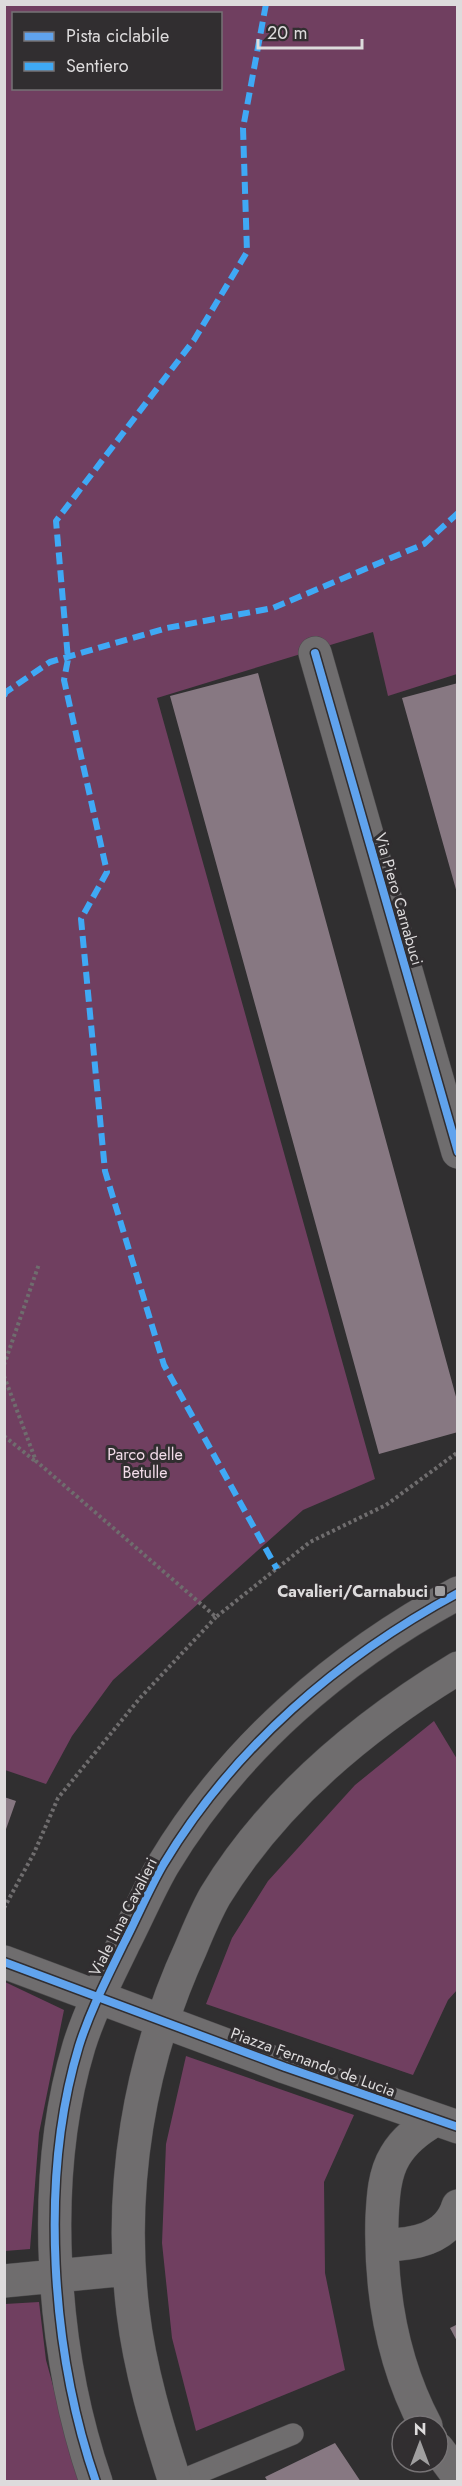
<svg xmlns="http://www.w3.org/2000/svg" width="462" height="2486" viewBox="0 0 462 2486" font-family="Jost,sans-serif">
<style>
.green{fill:#703f60;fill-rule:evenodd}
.building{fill:#877882}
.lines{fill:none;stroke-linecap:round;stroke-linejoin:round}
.lane-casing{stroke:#4c4b4c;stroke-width:22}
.street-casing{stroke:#4c4b4c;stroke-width:34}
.path{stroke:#6f6d6e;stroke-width:4;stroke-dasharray:3 3;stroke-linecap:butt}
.lane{stroke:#6f6d6e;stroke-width:21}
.street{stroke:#6f6d6e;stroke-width:33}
.quiet{stroke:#3fa9f5;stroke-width:6;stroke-dasharray:12 6;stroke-linecap:butt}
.cycleway-casing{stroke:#312e30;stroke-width:11}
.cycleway{stroke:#60a3ed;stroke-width:8}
.poi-dot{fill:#a09fa0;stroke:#312e30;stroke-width:2}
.labels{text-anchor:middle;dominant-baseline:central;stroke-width:6;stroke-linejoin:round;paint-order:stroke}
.street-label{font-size:16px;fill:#dddbdc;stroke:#312e30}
.park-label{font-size:16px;fill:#f2dce9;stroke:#312e30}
.poi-label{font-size:16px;font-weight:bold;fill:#dddbdc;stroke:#312e30;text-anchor:end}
</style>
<rect width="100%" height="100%" fill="#302f30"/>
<path class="green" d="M 5,5 L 457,5 L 457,674 L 388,696 L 373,632 L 157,698 L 375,1479 L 303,1510 L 113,1680 L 72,1736 L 46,1784 L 5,1770 ZM 14,14 L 220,14 L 220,88 L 14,88 Z
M 434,1721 L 457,1759 L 457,1990 L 448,2000 L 413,2075 L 206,2004 L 232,1938 L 268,1881 L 355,1785 Z
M 5,1982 L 64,2010 L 39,2133 L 30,2249 L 5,2251 Z
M 186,2056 L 354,2115 L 324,2182 L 325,2273 L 345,2370 L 196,2431 L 172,2338 L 162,2243 L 166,2144 Z
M 39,2302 L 46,2360 L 79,2481 L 5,2482 L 5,2304 Z"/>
<path class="building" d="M 258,673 L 458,1404 L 458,1432 L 379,1454 L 170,696 Z
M 458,683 L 458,893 L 457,893 L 402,698 Z
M 4,1797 L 16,1801 L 5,1832 L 4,1832 Z
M 458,2324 L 458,2343 L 450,2328 Z
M 335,2443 L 361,2482 L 268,2482 L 265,2477 Z"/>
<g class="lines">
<defs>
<path id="lane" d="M 177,2482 L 293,2434"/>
<path id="street" d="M 315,653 L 458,1152
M 4,1962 L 285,2067 L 458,2127
M 382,2245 C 412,2245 448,2240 458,2206
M 4,2281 L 129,2269
M 426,2426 C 392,2362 380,2290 382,2218 C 383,2198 384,2174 395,2156 C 405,2139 419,2129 435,2120
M 438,2449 L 458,2476
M 96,2482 C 51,2352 39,2178 79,2046 C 90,2011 107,1978 123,1945 C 137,1918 148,1891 163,1865 C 233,1748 339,1657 458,1593
M 175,2482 C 157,2426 140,2370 133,2312 C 118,2188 139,2061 191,1948 C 198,1931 206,1912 215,1896 C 273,1801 364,1725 458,1668"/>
</defs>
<use href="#lane" class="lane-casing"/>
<use href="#street" class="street-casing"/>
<path class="path" d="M 4,1365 L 39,1264
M 4,1376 L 36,1461 L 216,1617 L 310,1542 L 386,1505 L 458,1452
M 4,1436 L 35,1461
M 4,1908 L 34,1853 L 58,1798 L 140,1698 L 216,1617"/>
<use href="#lane" class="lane"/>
<use href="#street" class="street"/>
<path class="quiet" d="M 266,4 L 243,128 L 247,252 L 194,340 L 56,521 L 68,659 L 64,680 L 107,872 L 81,919 L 105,1171 L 164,1365 L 277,1569
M 4,696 L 6,692 L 50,662 L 167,628 L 273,608 L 424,544 L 458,513"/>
<defs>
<path id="cycleway" d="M 315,653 L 458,1152
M 4,1962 L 285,2067 L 458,2127
M 96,2482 C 51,2352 39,2178 79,2046 C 90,2011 107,1978 123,1945 C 137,1918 148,1891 163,1865 C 233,1748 339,1657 458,1593"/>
</defs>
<use href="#cycleway" class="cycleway-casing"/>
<use href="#cycleway" class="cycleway"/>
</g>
<rect class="poi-dot" x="434" y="1585" width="12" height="12" rx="3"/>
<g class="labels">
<g class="street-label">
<text transform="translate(399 899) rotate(74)">Via Piero Carnabuci</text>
<text transform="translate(123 1917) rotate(-63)">Viale Lina Cavalieri</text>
<text transform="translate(313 2062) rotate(20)">Piazza Fernando de Lucia</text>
</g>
<g class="park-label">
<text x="145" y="1454">Parco delle<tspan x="145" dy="18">Betulle</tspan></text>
</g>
<g class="poi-label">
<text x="428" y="1591">Cavalieri/Carnabuci</text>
</g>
</g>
<rect width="462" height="2486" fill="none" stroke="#dddbdc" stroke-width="12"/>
<rect x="12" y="12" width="210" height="78" fill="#312e30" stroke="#767375" stroke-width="1.5"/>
<rect x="24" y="32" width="30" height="9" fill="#60a3ed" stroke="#767375" stroke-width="1.5"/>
<text x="66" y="42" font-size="18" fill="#dddbdc">Pista ciclabile</text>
<rect x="24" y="62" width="30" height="9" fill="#3fa9f5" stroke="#767375" stroke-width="1.5"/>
<text x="66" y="72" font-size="18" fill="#dddbdc">Sentiero</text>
<g transform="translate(420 2444)"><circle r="28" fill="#312e30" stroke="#767375" stroke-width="1.5"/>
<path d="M0-4.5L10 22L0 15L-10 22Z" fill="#a09fa0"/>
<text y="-9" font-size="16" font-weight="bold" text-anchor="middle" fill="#dddbdc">N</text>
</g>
<path d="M258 39v9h104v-9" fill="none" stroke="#dddbdc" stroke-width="3"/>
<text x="267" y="39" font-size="18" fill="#dddbdc" stroke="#312e30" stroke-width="4.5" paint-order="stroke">20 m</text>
</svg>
